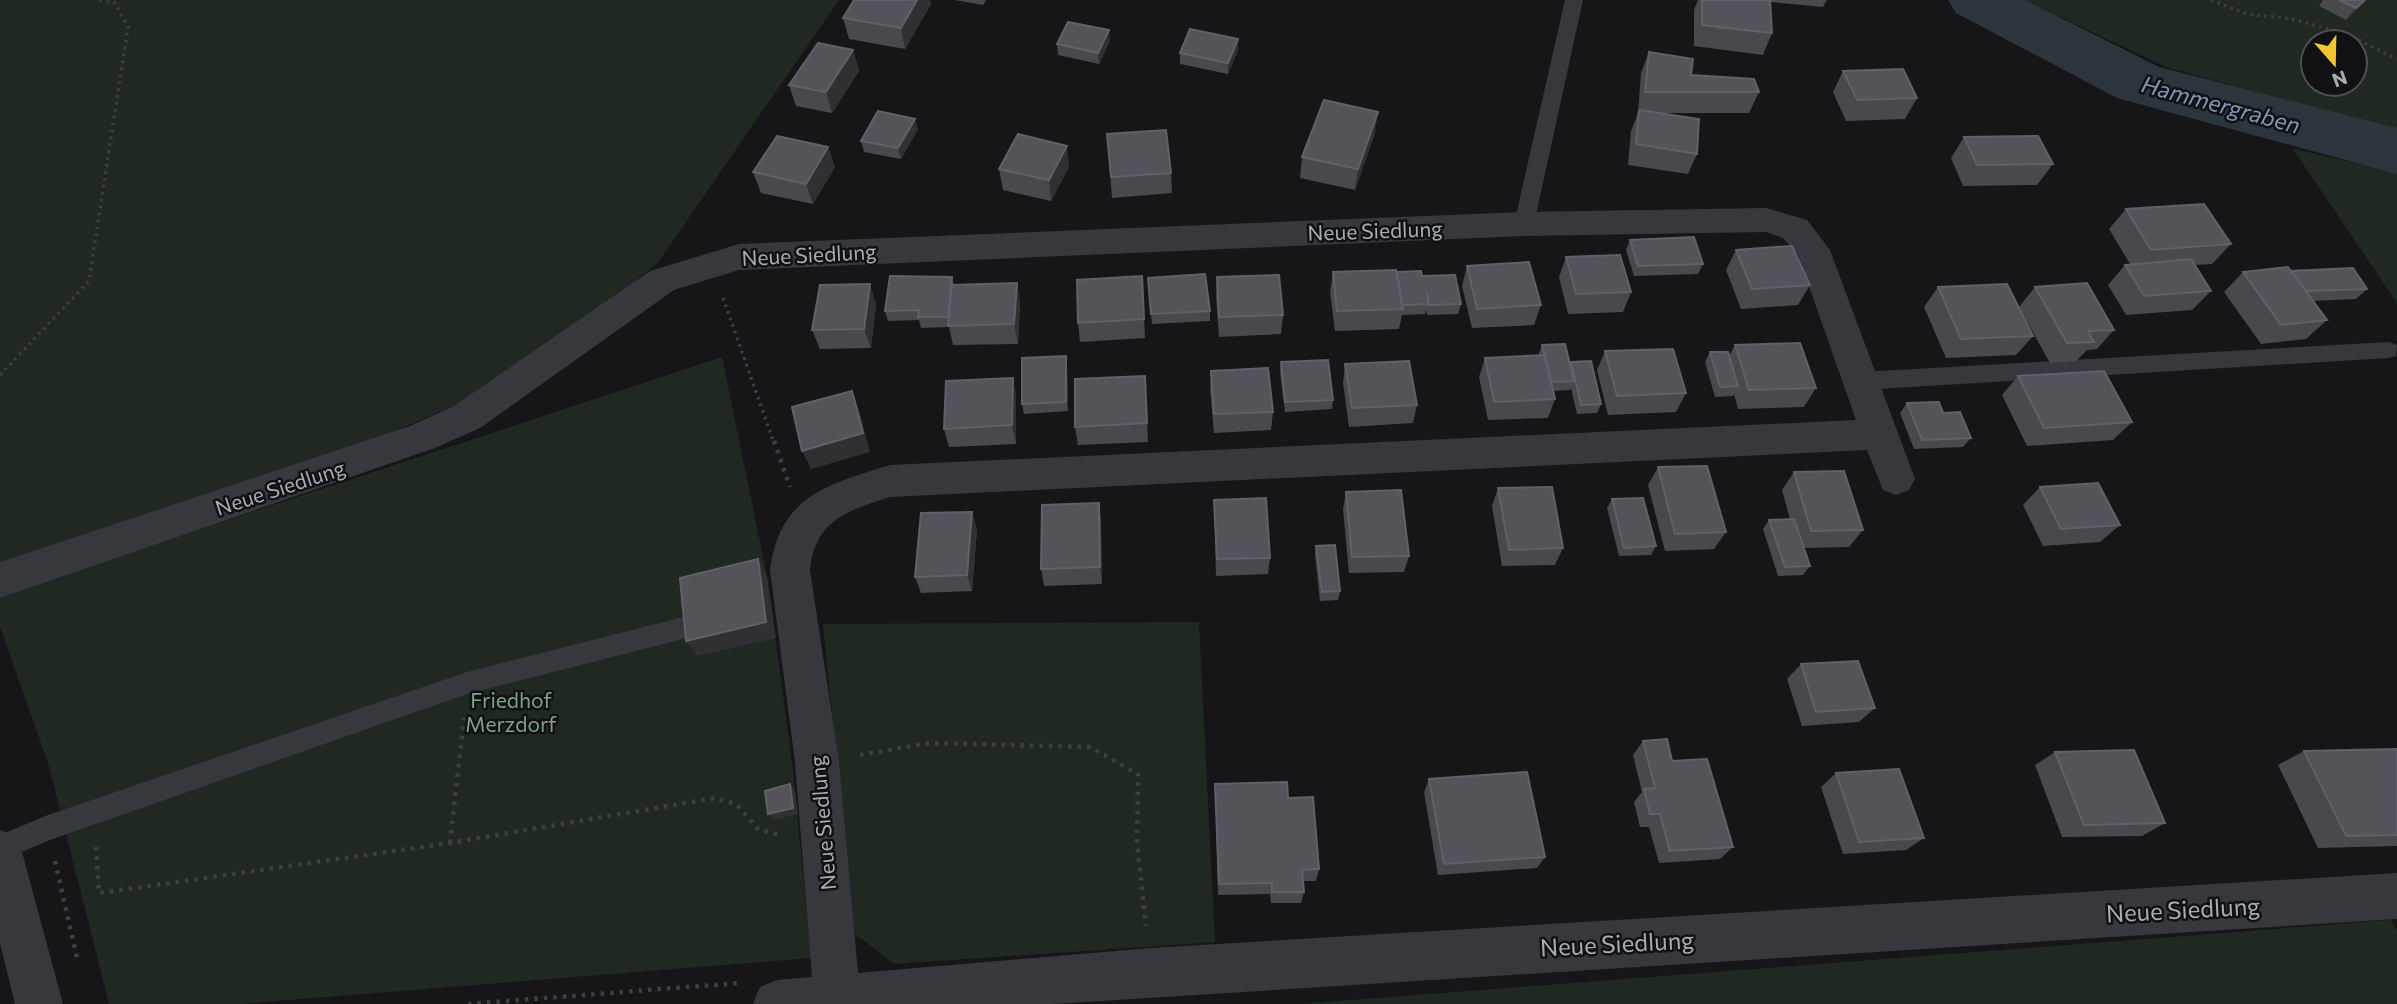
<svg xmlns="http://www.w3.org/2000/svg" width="2397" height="1004" viewBox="0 0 2397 1004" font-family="Commissioner,sans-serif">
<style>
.green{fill:#202822;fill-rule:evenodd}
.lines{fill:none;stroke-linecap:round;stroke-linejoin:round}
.river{fill:#2c343c;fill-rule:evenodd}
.path-far1{stroke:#3d3f44;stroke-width:3.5;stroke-dasharray:2.5 4.5;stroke-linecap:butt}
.path{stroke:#3d3f44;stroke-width:4.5;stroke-dasharray:3.5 6;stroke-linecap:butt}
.lane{fill:#37383d;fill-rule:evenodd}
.street{fill:#37383d;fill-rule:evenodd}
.wall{fill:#48484d}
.shaded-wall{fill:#303033}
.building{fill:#535359;stroke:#606168;stroke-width:2}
.labels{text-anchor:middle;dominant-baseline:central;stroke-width:5;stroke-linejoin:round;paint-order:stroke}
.street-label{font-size:21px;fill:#a8acb8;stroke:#111113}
.park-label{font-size:21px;fill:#7fa485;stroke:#111113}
.water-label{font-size:23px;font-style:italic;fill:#7f96b4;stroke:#111113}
.near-street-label{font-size:24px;fill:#a8acb8;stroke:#111113}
</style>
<rect width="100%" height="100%" fill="#161618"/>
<path class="green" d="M 0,0 L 839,0 L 657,264 L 539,355 L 462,402 L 379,438 L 0,566 Z
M 2024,0 L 2397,0 L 2397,131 L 2166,67 ZM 2313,42 L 2355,42 L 2355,84 L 2313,84 Z
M 2293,149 L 2397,172 L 2397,303 Z
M 722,357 L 767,576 L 793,770 L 811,958 L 239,1004 L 109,1004 L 49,766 L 0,627 L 0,595 Z
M 1199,622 L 1215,942 L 894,964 L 854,933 L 823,624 Z
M 2391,920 L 2397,931 L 2397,1004 L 1300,1004 Z"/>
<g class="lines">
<path class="river" d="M 1948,0 L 2025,0 L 2159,67 L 2397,128 L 2397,174 L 2117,98 L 1956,13 Z"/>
<path class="path-far1" d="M 2211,0 L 2247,14 L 2292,19 L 2347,34 L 2397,59
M 723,298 L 774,443
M 0,375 L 89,281 L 128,27 L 115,3 L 99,0"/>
<path class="path" d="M 774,441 L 790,487
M 860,755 L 929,743 L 1090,747 L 1138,774 L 1137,843 L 1146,926
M 450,843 L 464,718
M 96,847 L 99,893 L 450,843 L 715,798 L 736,804 L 759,830 L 781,835
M 55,861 L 78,962
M 468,1004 L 739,983"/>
<path class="lane" d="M 1565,0 L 1583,0 L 1534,224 L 1524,231 L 1514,224 Z
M 2389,342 L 2397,345 L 2396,356 L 2389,358 L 1861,390 L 1853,387 L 1850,381 L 1853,375 L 1861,372 Z
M 695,614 L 704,617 L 707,625 L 704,633 L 695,636 L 467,694 L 50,840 L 0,861 L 0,835 L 48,815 L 467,672 Z"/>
<path class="street" d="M 1766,208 L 1807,220 L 1830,250 L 1915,479 L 1909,490 L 1896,495 L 1883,490 L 1867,450 L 890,497 C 847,511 815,520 810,570 L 839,762 L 858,973 L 1151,948 L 2397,873 L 2397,919 L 1053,1004 L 753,1004 L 760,987 L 777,980 L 812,977 L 795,762 L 770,570 C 780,495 827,485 890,465 L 1856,420 L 1798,255 L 1783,238 L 1766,232 L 1524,236 L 739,270 L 674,290 L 480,428 L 435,448 L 0,598 L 0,562 L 410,426 L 454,406 L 650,271 L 739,244 L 1524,212 Z
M 0,830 L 16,836 L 22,852 L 63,1004 L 15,1004 L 0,943 Z"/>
</g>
<path class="wall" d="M 854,0 L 930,0 L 931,4 L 905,49 L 849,39 L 843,18 Z
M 955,0 L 986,0 L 983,5 Z
M 1698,0 L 1827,0 L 1823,7 L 1771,2 L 1772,33 L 1763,55 L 1694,46 L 1694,10 Z
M 2323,0 L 2366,0 L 2346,20 L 2319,6 Z
M 1110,41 L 1099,64 L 1058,55 L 1057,44 Z
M 853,50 L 859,71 L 832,113 L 796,106 L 789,85 Z
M 1238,50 L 1228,74 L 1180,64 L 1180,53 Z
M 1649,52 L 1691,75 L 1759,92 L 1749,113 L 1662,113 L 1697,154 L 1688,174 L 1628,165 L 1631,131 L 1638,113 L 1641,73 Z
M 1843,71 L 1917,98 L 1905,119 L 1846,121 L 1833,92 Z
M 918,129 L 901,159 L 864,152 L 861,141 Z
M 1375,133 L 1355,190 L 1300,178 L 1302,157 Z
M 1107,134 L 1171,173 L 1172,193 L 1112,198 Z
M 1964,137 L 2053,164 L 2037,185 L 1963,186 L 1951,158 Z
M 828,147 L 835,167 L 813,204 L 761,193 L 753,172 Z
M 1069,167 L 1051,201 L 1003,190 L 999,169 Z
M 2126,209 L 2231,244 L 2212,264 L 2194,265 L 2211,291 L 2192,310 L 2126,315 L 2108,285 L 2125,265 L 2130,264 L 2109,229 Z
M 1630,240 L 1703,264 L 1698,274 L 1634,276 L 1626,250 Z
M 1736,250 L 1810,285 L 1798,305 L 1741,309 L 1726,270 Z
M 1566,257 L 1631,292 L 1623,312 L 1568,314 L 1559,277 Z
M 1467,266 L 1541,305 L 1534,325 L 1472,328 L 1462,286 Z
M 2291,271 L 2367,289 L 2356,299 L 2313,301 L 2327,320 L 2306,339 L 2261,344 L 2224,292 L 2243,272 Z
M 1333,272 L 1397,272 L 1422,276 L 1461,304 L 1458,314 L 1427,315 L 1426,310 L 1425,314 L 1402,315 L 1399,329 L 1335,331 L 1330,292 Z
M 1142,276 L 1145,338 L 1080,342 L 1078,323 Z
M 952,277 L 954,285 L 1017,283 L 1020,303 L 1018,344 L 953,345 L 949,327 L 921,328 L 919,320 L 888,321 L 885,311 Z
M 1217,277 L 1283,315 L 1281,334 L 1219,337 L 1216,297 Z
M 1148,278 L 1210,311 L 1210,321 L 1152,324 Z
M 1938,287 L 2033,336 L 2016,355 L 1946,358 L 1924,307 Z
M 2035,287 L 2114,330 L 2097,349 L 2087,350 L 2076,361 L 2050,363 L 2019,307 Z
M 876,304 L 871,348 L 820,349 L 812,330 Z
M 1542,345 L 1570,365 L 1571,362 L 1601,404 L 1597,413 L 1577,414 L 1571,388 L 1570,390 L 1553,391 L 1555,399 L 1548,418 L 1488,420 L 1479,377 L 1485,358 L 1538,356 Z
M 1735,345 L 1816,388 L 1804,407 L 1738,409 L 1734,394 L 1733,396 L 1715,397 L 1705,362 L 1710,352 L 1729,356 Z
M 1605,351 L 1686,393 L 1676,412 L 1608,415 L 1597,370 Z
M 1066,356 L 1067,366 L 1068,411 L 1024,414 L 1022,404 Z
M 1281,362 L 1333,400 L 1332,409 L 1285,412 L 1280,372 Z
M 1345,364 L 1417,405 L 1413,423 L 1349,427 L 1343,383 Z
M 1211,371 L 1273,412 L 1271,430 L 1214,433 L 1210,389 Z
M 1145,376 L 1148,442 L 1078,445 L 1075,427 Z
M 2018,376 L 2132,422 L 2113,440 L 2027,446 L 2002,395 Z
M 1016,396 L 1016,444 L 949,447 L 944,429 Z
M 1907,403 L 1943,413 L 1971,438 L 1963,447 L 1914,449 L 1900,413 Z
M 1658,467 L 1726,532 L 1714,549 L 1665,551 L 1648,485 Z
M 1794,472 L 1863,530 L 1849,547 L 1804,548 L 1810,566 L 1803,575 L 1778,576 L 1763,529 L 1769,520 L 1790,519 L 1782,490 Z
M 2040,487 L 2120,525 L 2100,542 L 2043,546 L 2023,505 Z
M 1498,488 L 1563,548 L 1555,565 L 1502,566 L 1492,506 Z
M 1346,492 L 1409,556 L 1404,572 L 1349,573 L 1343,509 Z
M 1612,499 L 1656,546 L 1651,555 L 1619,556 L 1607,508 Z
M 1214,500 L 1270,558 L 1268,574 L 1216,576 Z
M 1099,503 L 1101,521 L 1102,584 L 1044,586 L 1041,569 Z
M 977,529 L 972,591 L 921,593 L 915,577 Z
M 1316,546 L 1340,591 L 1338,600 L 1320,601 L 1315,555 Z
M 1801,664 L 1875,708 L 1859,722 L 1802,726 L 1787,679 Z
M 1643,741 L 1672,761 L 1733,847 L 1720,859 L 1659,863 L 1649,827 L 1640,827 L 1634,802 L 1642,792 L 1633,755 Z
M 2397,749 L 2397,846 L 2318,848 L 2278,765 L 2304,751 Z
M 2055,752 L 2165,823 L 2142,836 L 2062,837 L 2035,765 Z
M 1836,773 L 1924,838 L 1906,850 L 1843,854 L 1821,787 Z
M 1429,779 L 1545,857 L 1537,868 L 1438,875 L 1424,792 Z
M 1215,784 L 1288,798 L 1319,869 L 1316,881 L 1303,881 L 1304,892 L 1301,903 L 1271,903 L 1270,894 L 1218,895 Z"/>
<path class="shaded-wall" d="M 917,0 L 930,0 L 931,4 L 905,49 L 901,28 Z
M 2365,0 L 2360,7 L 2346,20 L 2356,8 Z
M 1109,30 L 1110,41 L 1099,64 L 1098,53 Z
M 1238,39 L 1238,50 L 1228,74 L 1228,63 Z
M 853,50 L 859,71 L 832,113 L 826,92 Z
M 1378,112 L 1375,133 L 1355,190 L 1358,169 Z
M 915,119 L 918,129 L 901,159 L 898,148 Z
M 1067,146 L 1069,167 L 1051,201 L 1049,180 Z
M 828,147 L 835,167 L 813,204 L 806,184 Z
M 1017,283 L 1020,303 L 1018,344 L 1014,324 Z
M 870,284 L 876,304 L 871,348 L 864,329 Z
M 1066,356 L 1067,366 L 1068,411 L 1066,402 Z
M 1013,378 L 1016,396 L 1016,444 L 1012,425 Z
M 852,391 L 859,410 L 870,452 L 811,469 L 802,451 Z
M 1099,503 L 1101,521 L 1102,584 L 1100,567 Z
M 972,512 L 977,529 L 972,591 L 967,575 Z
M 758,559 L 767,576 L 776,638 L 697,656 L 686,641 Z
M 790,784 L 795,791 L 798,814 L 773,820 L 768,814 Z"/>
<path class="building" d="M 854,0 L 917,0 L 901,28 L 843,18 Z
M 1702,0 L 1770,0 L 1772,33 L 1702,25 Z
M 2339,0 L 2365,0 L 2356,8 Z
M 1068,22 L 1109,30 L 1098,53 L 1057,44 Z
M 1190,29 L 1238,39 L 1228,63 L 1180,53 Z
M 818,43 L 853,50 L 826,92 L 789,85 Z
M 1649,52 L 1693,59 L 1691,75 L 1754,79 L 1759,92 L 1645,92 Z
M 1903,69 L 1917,98 L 1857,100 L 1843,71 Z
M 1324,100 L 1378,112 L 1358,169 L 1302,157 Z
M 1639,110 L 1699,119 L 1697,154 L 1636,144 Z
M 878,111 L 915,119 L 898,148 L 861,141 Z
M 1166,130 L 1171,173 L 1111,177 L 1107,134 Z
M 1018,134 L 1067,146 L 1049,180 L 999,169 Z
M 777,136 L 828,147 L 806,184 L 753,172 Z
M 2038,136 L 2053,164 L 1977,165 L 1964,137 Z
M 2204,204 L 2231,244 L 2151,250 L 2126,209 Z
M 1694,237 L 1703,264 L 1638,266 L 1630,240 Z
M 1792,246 L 1810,285 L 1752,289 L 1736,250 Z
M 1620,255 L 1631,292 L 1576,294 L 1566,257 Z
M 2191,259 L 2211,291 L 2144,296 L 2125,265 Z
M 1529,262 L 1541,305 L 1477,309 L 1467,266 Z
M 2288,267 L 2327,320 L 2281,325 L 2243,272 Z
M 2353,268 L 2367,289 L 2306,291 L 2291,271 Z
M 1396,270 L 1403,309 L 1337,311 L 1333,272 Z
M 1421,271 L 1422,276 L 1455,275 L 1461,304 L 1429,305 L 1427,292 L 1428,304 L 1402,305 L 1397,272 Z
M 1205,274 L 1210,311 L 1151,314 L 1148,278 Z
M 1279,275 L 1283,315 L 1219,317 L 1217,277 Z
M 890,276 L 952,277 L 948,317 L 918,317 L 919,310 L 885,311 Z
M 1142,276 L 1144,319 L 1078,323 L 1077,280 Z
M 1017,283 L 1014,324 L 948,326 L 952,285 Z
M 2087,283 L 2114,330 L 2088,331 L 2094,342 L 2067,343 L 2035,287 Z
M 870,284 L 864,329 L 812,330 L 820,285 Z
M 2007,284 L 2033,336 L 1961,339 L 1938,287 Z
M 1800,343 L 1816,388 L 1749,390 L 1735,345 Z
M 1565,344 L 1574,381 L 1551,382 L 1542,345 Z
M 1673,349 L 1686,393 L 1617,396 L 1605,351 Z
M 1710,352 L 1728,352 L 1738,386 L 1720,387 Z
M 1545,355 L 1555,399 L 1494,402 L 1485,358 Z
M 1066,356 L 1066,402 L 1022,404 L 1022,358 Z
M 1328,360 L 1333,400 L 1285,402 L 1281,362 Z
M 1409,361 L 1417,405 L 1352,408 L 1345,364 Z
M 1591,361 L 1601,404 L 1581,405 L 1571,362 Z
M 1268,368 L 1273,412 L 1214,414 L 1211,371 Z
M 2104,371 L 2132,422 L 2044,428 L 2018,376 Z
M 1145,376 L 1147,423 L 1075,427 L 1075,379 Z
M 1013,378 L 1012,425 L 944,429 L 946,381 Z
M 852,391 L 863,433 L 802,451 L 792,407 Z
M 1939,402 L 1943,413 L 1960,412 L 1971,438 L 1922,440 L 1907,403 Z
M 1707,466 L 1726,532 L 1675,534 L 1658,467 Z
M 1844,471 L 1863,530 L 1811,531 L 1794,472 Z
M 2098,483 L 2120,525 L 2061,529 L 2040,487 Z
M 1552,487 L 1563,548 L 1509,550 L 1498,488 Z
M 1401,490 L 1409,556 L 1352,557 L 1346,492 Z
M 1266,498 L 1270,558 L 1217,559 L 1214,500 Z
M 1643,498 L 1656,546 L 1624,548 L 1612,499 Z
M 1099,503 L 1100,567 L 1041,569 L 1042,505 Z
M 972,512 L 967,575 L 915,577 L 921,513 Z
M 1794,519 L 1810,566 L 1785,567 L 1769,520 Z
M 1335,545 L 1340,591 L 1322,592 L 1316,546 Z
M 758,559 L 766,622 L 686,641 L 680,578 Z
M 1858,661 L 1875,708 L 1816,712 L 1801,664 Z
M 1667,739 L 1672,761 L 1707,759 L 1733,847 L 1670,851 L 1660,814 L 1650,814 L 1644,789 L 1655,788 L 1643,741 Z
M 2397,749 L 2397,835 L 2346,836 L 2304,751 Z
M 2134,750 L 2165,823 L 2084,825 L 2055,752 Z
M 1899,769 L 1924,838 L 1859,842 L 1836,773 Z
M 1527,772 L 1545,857 L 1444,864 L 1429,779 Z
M 1287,782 L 1288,798 L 1313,797 L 1319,869 L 1302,870 L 1304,892 L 1272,892 L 1272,883 L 1219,884 L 1215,784 Z
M 790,784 L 793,808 L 768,814 L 765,791 Z"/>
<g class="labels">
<g class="street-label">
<text transform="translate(1375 230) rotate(-2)">Neue Siedlung</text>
<text transform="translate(809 254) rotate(-3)">Neue Siedlung</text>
<text transform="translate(280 487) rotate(-18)">Neue Siedlung</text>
<text transform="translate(822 823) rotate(-95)">Neue Siedlung</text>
</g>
<g class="park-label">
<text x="511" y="699">Friedhof<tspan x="511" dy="24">Merzdorf</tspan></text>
</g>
<g class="water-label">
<text transform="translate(2221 104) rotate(15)">Hammergraben</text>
</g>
<g class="near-street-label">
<text transform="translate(2183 909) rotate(-3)">Neue Siedlung</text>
<text transform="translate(1617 943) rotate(-3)">Neue Siedlung</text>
</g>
</g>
<g transform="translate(2334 63) rotate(160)"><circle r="33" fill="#111113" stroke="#4d4f55" stroke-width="2"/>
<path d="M0-5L12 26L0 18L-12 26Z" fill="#f4c533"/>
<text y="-10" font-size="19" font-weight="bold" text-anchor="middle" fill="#a8acb8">N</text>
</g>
</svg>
